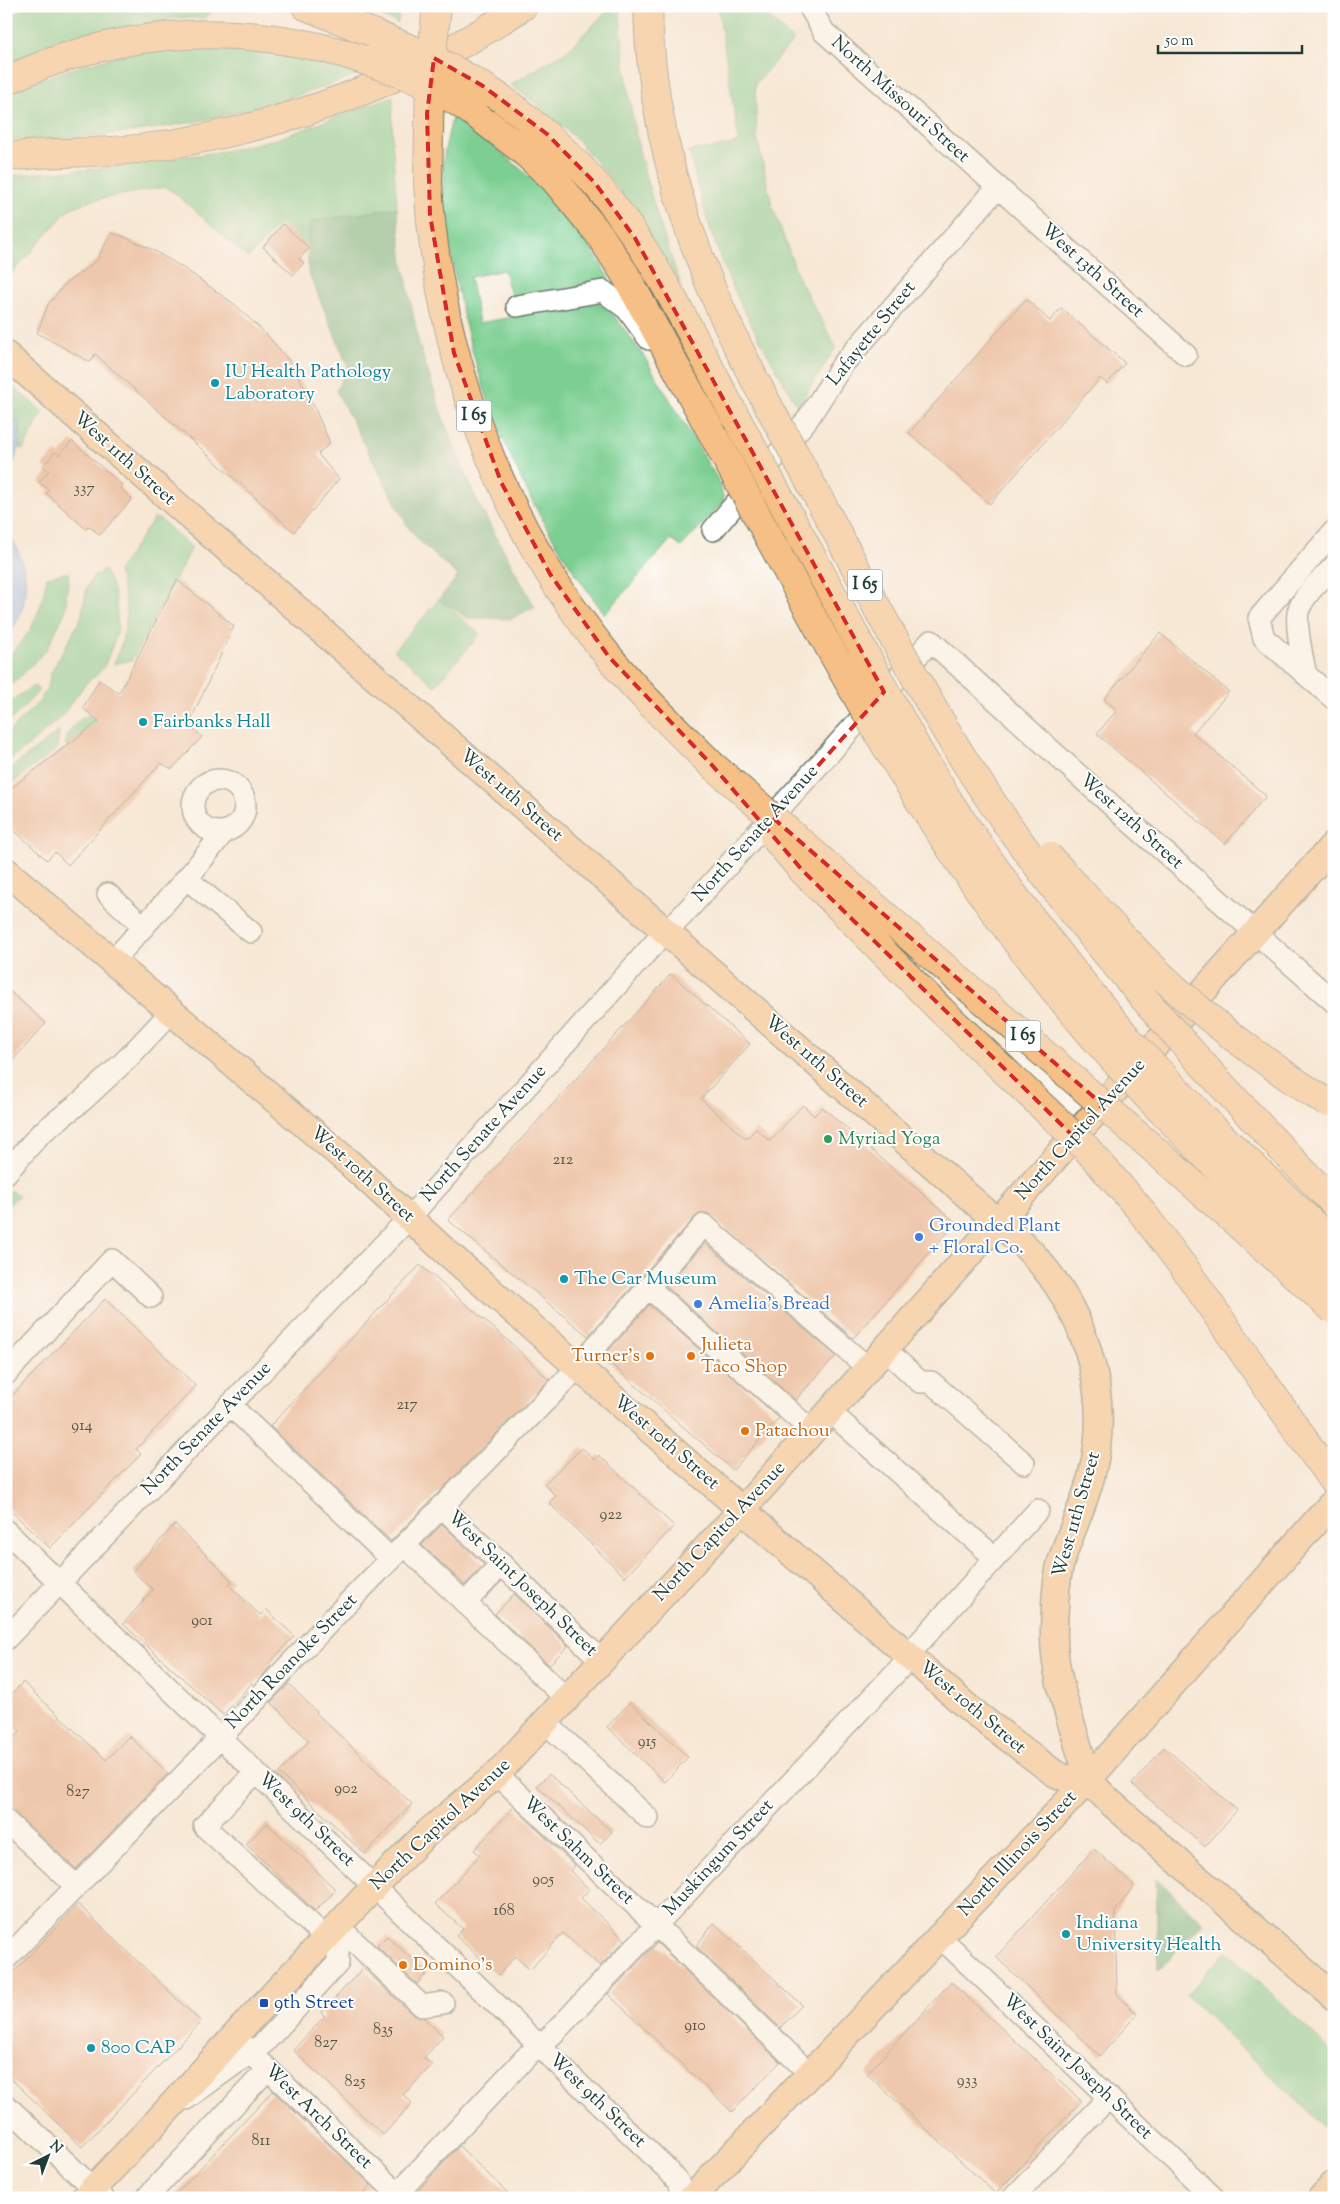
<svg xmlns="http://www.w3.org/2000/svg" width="1340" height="2204" viewBox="0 0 1340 2204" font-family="'Sorts Mill Goudy',serif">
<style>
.green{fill:#7ccf91;stroke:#4e8662}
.forest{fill:#65b27b;stroke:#427858}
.water{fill:#80b2ec;stroke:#507890}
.building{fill:#e3a27a}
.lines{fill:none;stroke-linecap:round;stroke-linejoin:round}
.minor-casing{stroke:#6b796c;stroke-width:24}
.major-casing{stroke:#6b796c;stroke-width:29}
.highway-casing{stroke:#6b796c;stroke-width:30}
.minor{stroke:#fff;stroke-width:21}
.major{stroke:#f5bf86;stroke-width:26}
.highway{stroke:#f5bf86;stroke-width:28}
.highway-bridge-casing{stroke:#6b796c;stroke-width:30;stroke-linecap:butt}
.highway-bridge{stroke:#f5bf86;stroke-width:28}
.marked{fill:none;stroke:#d62828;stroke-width:4;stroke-dasharray:10 6;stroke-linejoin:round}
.culture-dot{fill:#0f9aa8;stroke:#fff;stroke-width:2}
.leisure-dot{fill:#2e9e5b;stroke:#fff;stroke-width:2}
.shop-dot{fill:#3f7fe0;stroke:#fff;stroke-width:2}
.food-dot{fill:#e8710a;stroke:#fff;stroke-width:2}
.transit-dot{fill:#1a4fb4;stroke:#fff;stroke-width:2}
.labels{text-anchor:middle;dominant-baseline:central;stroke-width:4;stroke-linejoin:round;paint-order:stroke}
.number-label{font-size:16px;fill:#505646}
.shield{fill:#fff;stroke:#627771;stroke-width:1}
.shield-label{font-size:18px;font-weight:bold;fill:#1f3d34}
.street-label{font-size:19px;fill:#1f3d34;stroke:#fff}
.culture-label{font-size:19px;fill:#0d838f;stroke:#fff;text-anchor:start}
.leisure-label{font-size:19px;fill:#27864d;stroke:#fff;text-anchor:start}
.shop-label{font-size:19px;fill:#366cbe;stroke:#fff;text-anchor:start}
.food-label{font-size:19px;fill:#c56008;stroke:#fff;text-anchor:start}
.transit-label{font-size:19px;fill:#164399;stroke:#fff;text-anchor:start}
</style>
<rect width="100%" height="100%" fill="#fff"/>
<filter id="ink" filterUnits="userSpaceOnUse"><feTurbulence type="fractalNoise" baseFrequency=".02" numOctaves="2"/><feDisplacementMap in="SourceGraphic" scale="10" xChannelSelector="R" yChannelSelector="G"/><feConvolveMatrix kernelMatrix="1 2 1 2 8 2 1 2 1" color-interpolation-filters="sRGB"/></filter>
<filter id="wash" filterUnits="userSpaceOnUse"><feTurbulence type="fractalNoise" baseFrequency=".0096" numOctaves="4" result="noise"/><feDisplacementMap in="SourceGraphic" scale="20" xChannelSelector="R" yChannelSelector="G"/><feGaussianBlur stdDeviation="1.12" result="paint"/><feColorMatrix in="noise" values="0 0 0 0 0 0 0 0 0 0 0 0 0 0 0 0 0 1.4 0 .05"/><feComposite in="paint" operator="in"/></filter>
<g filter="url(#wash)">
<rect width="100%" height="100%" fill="#f7e8d5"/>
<path class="green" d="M 24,6 L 214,6 L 210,14 L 204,18 L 177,18 L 129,28 L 6,67 L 6,24 Z
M 356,6 L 400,6 L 398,23 Z
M 613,6 L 619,6 C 623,48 627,90 635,131 C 646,185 663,236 682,287 C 634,207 590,138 510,85 L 566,51 Z
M 718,6 L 757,6 L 794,40 L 755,84 L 757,138 L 772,205 L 799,279 L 836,347 L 798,407 C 777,370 755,334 737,296 C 715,250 700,200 689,151 L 714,148 L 739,142 Z
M 188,45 L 271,48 L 361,72 C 337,84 311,91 285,99 C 194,127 101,139 6,140 L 6,94 C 64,67 125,52 188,45 Z
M 393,96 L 392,139 L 397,208 L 311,222 L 308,236 L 309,248 L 280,223 L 248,258 L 176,194 L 165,187 L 89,201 L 69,209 L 6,280 L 6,176 L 116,167 L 224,151 L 280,138 Z
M 453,115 C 517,162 571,209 609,279 L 513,301 L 504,270 L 470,277 L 479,323 L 514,317 L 514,311 L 591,297 L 613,314 L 645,358 L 719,482 L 724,501 L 681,547 L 671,539 L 605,614 C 520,505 466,372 449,235 C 446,212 440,186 443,163 C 445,147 449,131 453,115 Z
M 6,380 L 43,412 L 23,450 L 19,447 L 20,423 L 6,416 Z
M 154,518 L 161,520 L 192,548 L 132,660 L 114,664 C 129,625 130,611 118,571 Z
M 104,570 L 110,580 L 116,601 L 118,630 L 105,665 L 98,674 L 86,683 L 61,717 L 27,747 L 6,762 L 6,734 L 40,701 L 48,686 L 51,673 L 81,618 L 87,587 L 94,575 L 100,575 L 100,571 Z
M 69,572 L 65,612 L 47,649 L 20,677 L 6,687 L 6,658 C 34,632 40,613 47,577 Z
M 439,599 L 480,634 L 435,686 L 394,650 Z
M 34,686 L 39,690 L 38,692 L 6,725 L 6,704 Z
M 89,715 L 99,721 L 66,746 C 65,731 76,721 89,715 Z
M 59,731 L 57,749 L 6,788 L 6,772 Z
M 11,1191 L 19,1195 L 6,1208 L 6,1194 Z
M 1227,1951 L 1334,2054 L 1332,2134 L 1186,1995 Z"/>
<path class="forest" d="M 397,208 L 403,262 L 419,344 L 445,424 L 478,503 L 535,607 L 511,619 L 467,618 L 439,599 L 458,576 L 419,541 L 408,527 L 336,391 L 348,367 L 308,271 L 308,236 L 311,222 Z
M 1156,1878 L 1203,1923 L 1158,1971 Z"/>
<path class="water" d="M 6,416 L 20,423 L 19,450 L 6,477 Z
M 6,530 C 30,562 34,606 6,637 Z"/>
<g id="blocks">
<path class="building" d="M 283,224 L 309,248 L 299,259 L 304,263 L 293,275 L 263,247 Z
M 111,233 L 122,236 L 151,249 L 185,269 L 234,304 L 267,335 L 291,363 L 312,402 L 330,443 L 318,454 L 339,479 L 294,532 L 95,354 L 90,362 L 37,333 L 48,305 L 64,285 L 97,260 Z
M 1026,299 L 1050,321 L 1061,308 L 1125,363 L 1107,384 L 1100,378 L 990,504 L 909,433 Z
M 72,441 L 122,485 L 120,488 L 132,499 L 100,535 L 89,526 L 86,529 L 46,493 L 49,490 L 39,482 L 49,471 L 43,466 L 55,452 L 59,455 Z
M 177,580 L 234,626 L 189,724 L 202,737 L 172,769 L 161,763 L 68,865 L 55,852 L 47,860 L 6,823 L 6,792 L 99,721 L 83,708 L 99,680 L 119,693 Z
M 1160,633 L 1229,692 L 1193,733 L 1266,796 L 1225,844 L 1097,734 L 1117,710 L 1104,699 Z
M 671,974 L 750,1044 L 701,1099 L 746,1139 L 756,1129 L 770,1141 L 803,1105 L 814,1116 L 822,1107 L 956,1223 L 853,1338 L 707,1213 L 701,1213 L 695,1217 L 588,1336 L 448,1220 Z
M 6,988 L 46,1023 L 6,1068 Z
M 705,1243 L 836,1356 L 795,1400 L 736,1348 L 727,1345 L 723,1338 L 666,1286 Z
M 420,1265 L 511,1343 L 549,1380 L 391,1541 L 270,1426 Z
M 105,1299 L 196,1386 L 136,1449 L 141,1454 L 50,1548 L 6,1506 L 6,1402 Z
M 649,1305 L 707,1356 L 716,1359 L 720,1366 L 779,1418 L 733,1470 L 603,1357 Z
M 582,1448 L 595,1460 L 599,1455 L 674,1526 L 625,1577 L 549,1503 L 556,1496 L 544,1484 Z
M 175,1524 L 232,1581 L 229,1585 L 260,1615 L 266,1609 L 294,1636 L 269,1664 L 271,1666 L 254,1685 L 252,1683 L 223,1715 L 123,1624 L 153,1590 L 133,1571 Z
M 442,1524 L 484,1565 L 465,1585 L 422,1545 Z
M 514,1594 L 568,1646 L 549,1665 L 495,1614 Z
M 23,1682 L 106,1760 L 129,1736 L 168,1773 L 76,1869 L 14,1812 L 6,1809 L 6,1746 L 20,1731 L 6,1717 L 6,1700 Z
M 289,1684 L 317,1712 L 316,1713 L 412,1804 L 365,1854 L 279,1773 L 309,1741 L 271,1702 Z
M 630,1702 L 688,1757 L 665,1782 L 607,1727 Z
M 1164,1747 L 1237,1810 L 1205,1847 L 1132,1784 Z
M 549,1774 L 612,1832 L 600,1844 L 537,1786 Z
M 514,1807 L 575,1866 L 570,1871 L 589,1889 L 581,1898 L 625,1940 L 600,1966 L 563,1933 L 530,1970 L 515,1956 L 499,1975 L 456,1936 L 463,1929 L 435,1904 L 480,1855 L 474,1850 Z
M 267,1823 L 336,1890 L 315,1911 L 246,1844 Z
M 1094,1849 L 1134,1885 L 1115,1912 L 1117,1994 L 1137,2014 L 1100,2056 L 996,1957 Z
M 78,1904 L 201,2022 L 82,2147 L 6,2074 L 6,1980 Z
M 714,1923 L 802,2005 L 780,2028 L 696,1946 Z
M 387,1936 L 427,1973 L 417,1984 L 377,1946 Z
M 657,1943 L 780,2062 L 732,2112 L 608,1994 Z
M 363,1968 L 413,2015 L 424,2018 L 443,2036 L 424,2058 L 432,2065 L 403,2095 L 412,2103 L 383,2135 L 293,2050 L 325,2016 L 321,2013 Z
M 951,1982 L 1081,2101 L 996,2194 L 867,2074 Z
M 273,2091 L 371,2185 L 358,2198 L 172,2198 Z
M 459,2146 L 513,2198 L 414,2198 L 414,2195 Z"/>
</g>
</g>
<g filter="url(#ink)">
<use href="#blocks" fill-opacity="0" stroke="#6b796c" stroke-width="1"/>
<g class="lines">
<defs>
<path id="minor" d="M 809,6 L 824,32 L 1186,355
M 517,306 L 603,291 L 627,309 L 649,339
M 713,530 L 807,420 L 843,364 L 998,187
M 1334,531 L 1259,618 L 1264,638 L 1334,699
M 1306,675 C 1303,662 1294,620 1299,609 C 1306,592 1322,579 1334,566
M193 806a26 26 0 1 1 52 0a26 26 0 1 1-52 0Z
M 187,879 L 251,932
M 108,894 L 144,927
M 113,961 L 193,871 L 224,832
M 6,1173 L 40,1134 L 83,1100 L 128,1058 L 172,1011
M 648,1287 L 715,1347
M 885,1349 L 920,1382 L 931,1382 L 1024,1463
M 728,1357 L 812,1431
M 6,1374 L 112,1260 L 151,1297
M 230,1405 L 391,1559
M 830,1412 L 995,1558
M 441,1506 L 602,1661
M 6,1531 L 668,2170 L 678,2182 L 683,2198
M 404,1545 L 567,1699
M 465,1603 L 502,1564
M 6,1639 L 409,1218 L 653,945 L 683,915 L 931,641 L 1119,812 L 1334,1002
M 545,1722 L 648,1818
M 256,1772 L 204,1826 L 326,1938
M 497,1774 L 656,1925 L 810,2074
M 6,1821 L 76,1886
M 338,1926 L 422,2006 L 443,2003
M 940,1937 L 1214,2198
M 6,1959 L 247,1710 L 334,1617 L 563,1383 L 704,1225 L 868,1368
M 242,2044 L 402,2198
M 186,2099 L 264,2043 L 338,1963 L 338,1926
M 6,2105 L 103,2198
M 149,2198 L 149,2195 L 268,2069
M 393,2198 L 529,2054 L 553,2034 L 899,1669 L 919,1643 L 1038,1510
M 1013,2198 L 1109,2097"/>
<path id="major" d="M 6,355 L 242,562
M 249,567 L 1024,1245 C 1083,1304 1113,1391 1092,1473 C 1085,1504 1070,1532 1061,1562 C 1055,1583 1055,1607 1054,1629 C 1052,1680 1076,1731 1088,1780
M 6,871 L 346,1160 L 444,1250 L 971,1710 L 1054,1773 L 1065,1778 L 1088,1780 L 1110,1802 L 1334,1997
M 84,2198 L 160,2118 L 250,2019 L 390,1870 L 428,1832 L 497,1774 L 759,1491 L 1334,844
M 692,2198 L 1088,1780 L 1334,1501
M 1321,2198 L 1334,2184"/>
<path id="highway" d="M 306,6 L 377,35
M 648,6 C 650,142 697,272 760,390
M 6,81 C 111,30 230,21 342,53
M 502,99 C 541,128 578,161 609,200 C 660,265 696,344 735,416
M 474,113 L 522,150 L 554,179 L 599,234 L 625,274 L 716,440
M 6,157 C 53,151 100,154 146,148 C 280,129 411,82 523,6
M 428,183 C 438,355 500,523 609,657 C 640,695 676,729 711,764
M 1188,1273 L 1334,1483"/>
</defs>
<use href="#minor" class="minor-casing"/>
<use href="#major" class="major-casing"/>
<use href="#highway" class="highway-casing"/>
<use href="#minor" class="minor"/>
<use href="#major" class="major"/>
<use href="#highway" class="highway"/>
<defs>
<path id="highway-bridge" d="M 377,35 C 421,52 462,72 502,99
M 342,53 C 389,67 433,84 474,113
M 428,183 L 430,74 L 437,6
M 760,390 C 791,448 823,505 853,563 C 892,635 930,708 975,777 C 1078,933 1204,1070 1334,1203
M 735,416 L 917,749 L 953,808 L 1013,894 L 1071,969 L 1129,1040 L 1211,1126 L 1334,1244
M 716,440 C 808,608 895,780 1011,934 C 1062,1003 1119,1069 1180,1130 C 1230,1182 1283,1231 1334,1283
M 711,764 L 1157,1152 L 1334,1310
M 774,837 L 803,871 L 942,1011 L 1086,1148 L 1138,1207 L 1188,1273
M 1048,856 C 1091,902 1133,951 1180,993 C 1226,1034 1275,1069 1326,1102"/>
</defs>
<use href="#highway-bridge" class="highway-bridge-casing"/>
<use href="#highway-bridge" class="highway-bridge"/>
</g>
</g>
<path d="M0 0H1340V2204H0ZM 434,58 L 483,86 L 547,134 L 595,183 L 635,238 L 884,692 L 772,817 L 1103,1105 L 1074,1137 L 803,871 L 711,764 L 609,657 L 550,574 L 501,482 L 454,353 L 430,215 L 427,114 Z" fill="#f7e8d5" fill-opacity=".55" fill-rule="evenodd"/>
<path class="marked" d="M 434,58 L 483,86 L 547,134 L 595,183 L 635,238 L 884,692 L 772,817 L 1103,1105 L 1074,1137 L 803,871 L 711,764 L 609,657 L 550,574 L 501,482 L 454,353 L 430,215 L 427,114 Z"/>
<g class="culture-dot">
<circle cx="215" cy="383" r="5"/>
<circle cx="143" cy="722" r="5"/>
<circle cx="564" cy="1279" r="5"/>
<circle cx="1066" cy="1934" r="5"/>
<circle cx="91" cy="2048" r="5"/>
</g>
<circle class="leisure-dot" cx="828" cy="1139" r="5"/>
<g class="shop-dot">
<circle cx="919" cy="1237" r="5"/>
<circle cx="698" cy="1304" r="5"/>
</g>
<g class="food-dot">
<circle cx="650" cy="1356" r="5"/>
<circle cx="691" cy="1356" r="5"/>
<circle cx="745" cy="1431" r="5"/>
<circle cx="403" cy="1965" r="5"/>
</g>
<rect class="transit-dot" x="259" y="1998" width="10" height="10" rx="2.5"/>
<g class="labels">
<g class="number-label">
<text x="84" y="489">337</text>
<text x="563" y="1160">212</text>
<text x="407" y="1405">217</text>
<text x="82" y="1426">914</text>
<text x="611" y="1515">922</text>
<text x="202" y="1621">901</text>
<text x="647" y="1742">915</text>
<text x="346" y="1789">902</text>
<text x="78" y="1792">827</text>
<text x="543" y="1880">905</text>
<text x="504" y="1911">168</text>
<text x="695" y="2026">910</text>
<text x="383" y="2030">835</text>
<text x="326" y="2043">827</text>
<text x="967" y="2081">933</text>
<text x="355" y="2082">825</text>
<text x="261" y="2141">811</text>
</g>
<g class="shield">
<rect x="456.5" y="400.5" width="35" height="31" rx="4"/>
<rect x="847.5" y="569.5" width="35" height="31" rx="4"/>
<rect x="1005.5" y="1020.5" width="35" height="31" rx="4"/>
</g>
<g class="shield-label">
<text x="474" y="416">I 65</text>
<text x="865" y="585">I 65</text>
<text x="1023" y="1036">I 65</text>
</g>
<g class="street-label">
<text transform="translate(900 100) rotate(42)">North Missouri Street</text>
<text transform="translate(1092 271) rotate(42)">West 13th Street</text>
<text transform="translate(872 334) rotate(-51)">Lafayette Street</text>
<text transform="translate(124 459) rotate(42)">West 11th Street</text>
<text transform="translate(511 796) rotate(41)">West 11th Street</text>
<text transform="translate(1131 822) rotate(42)">West 12th Street</text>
<text transform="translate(756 834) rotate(-48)">North Senate Avenue</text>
<text transform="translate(816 1062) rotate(41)">West 11th Street</text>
<text transform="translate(1081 1130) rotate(-48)">North Capitol Avenue</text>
<text transform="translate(484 1134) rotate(-48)">North Senate Avenue</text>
<text transform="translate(362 1175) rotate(42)">West 10th Street</text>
<text transform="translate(207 1429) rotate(-46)">North Senate Avenue</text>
<text transform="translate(666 1443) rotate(41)">West 10th Street</text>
<text transform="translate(1077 1515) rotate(-74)">West 11th Street</text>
<text transform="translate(720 1532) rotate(-47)">North Capitol Avenue</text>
<text transform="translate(522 1584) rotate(44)">West Saint Joseph Street</text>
<text transform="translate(292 1662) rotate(-46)">North Roanoke Street</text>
<text transform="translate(972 1708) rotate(40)">West 10th Street</text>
<text transform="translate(306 1820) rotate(44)">West 9th Street</text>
<text transform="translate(441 1825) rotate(-43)">North Capitol Avenue</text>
<text transform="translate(578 1851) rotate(44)">West Sahm Street</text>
<text transform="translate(1018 1854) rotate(-47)">North Illinois Street</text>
<text transform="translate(719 1858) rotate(-47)">Muskingum Street</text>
<text transform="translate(1077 2067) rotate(44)">West Saint Joseph Street</text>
<text transform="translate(597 2101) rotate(44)">West 9th Street</text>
<text transform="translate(318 2117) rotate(44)">West Arch Street</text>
</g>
<g class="culture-label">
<text x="225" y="372">IU Health Pathology<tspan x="225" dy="22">Laboratory</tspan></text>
<text x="153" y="722">Fairbanks Hall</text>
<text x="574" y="1279">The Car Museum</text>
<text x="1076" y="1923">Indiana<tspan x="1076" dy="22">University Health</tspan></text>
<text x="101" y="2048">800 CAP</text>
</g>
<g class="leisure-label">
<text x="838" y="1139">Myriad Yoga</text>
</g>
<g class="shop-label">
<text x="929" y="1226">Grounded Plant<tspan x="929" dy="22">+ Floral Co.</tspan></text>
<text x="708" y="1304">Amelia's Bread</text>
</g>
<g class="food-label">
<text x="701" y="1345">Julieta<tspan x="701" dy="22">Taco Shop</tspan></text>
<text x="640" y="1356" text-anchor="end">Turner's</text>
<text x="755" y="1431">Patachou</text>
<text x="413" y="1965">Domino's</text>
</g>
<g class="transit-label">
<text x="274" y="2003">9th Street</text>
</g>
</g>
<rect width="1340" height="2204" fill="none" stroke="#fff" stroke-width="25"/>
<g transform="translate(48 2156) rotate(42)" stroke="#ffffff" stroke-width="4" paint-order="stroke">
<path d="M0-4L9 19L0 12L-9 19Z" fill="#1f3d34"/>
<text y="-8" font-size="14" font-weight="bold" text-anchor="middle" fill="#1f3d34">N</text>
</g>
<path d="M1158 45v8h144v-8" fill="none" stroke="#1f3d34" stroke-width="2.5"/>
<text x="1165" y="45" font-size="15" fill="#1f3d34" stroke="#ffffff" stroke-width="4" paint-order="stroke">50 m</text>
</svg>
